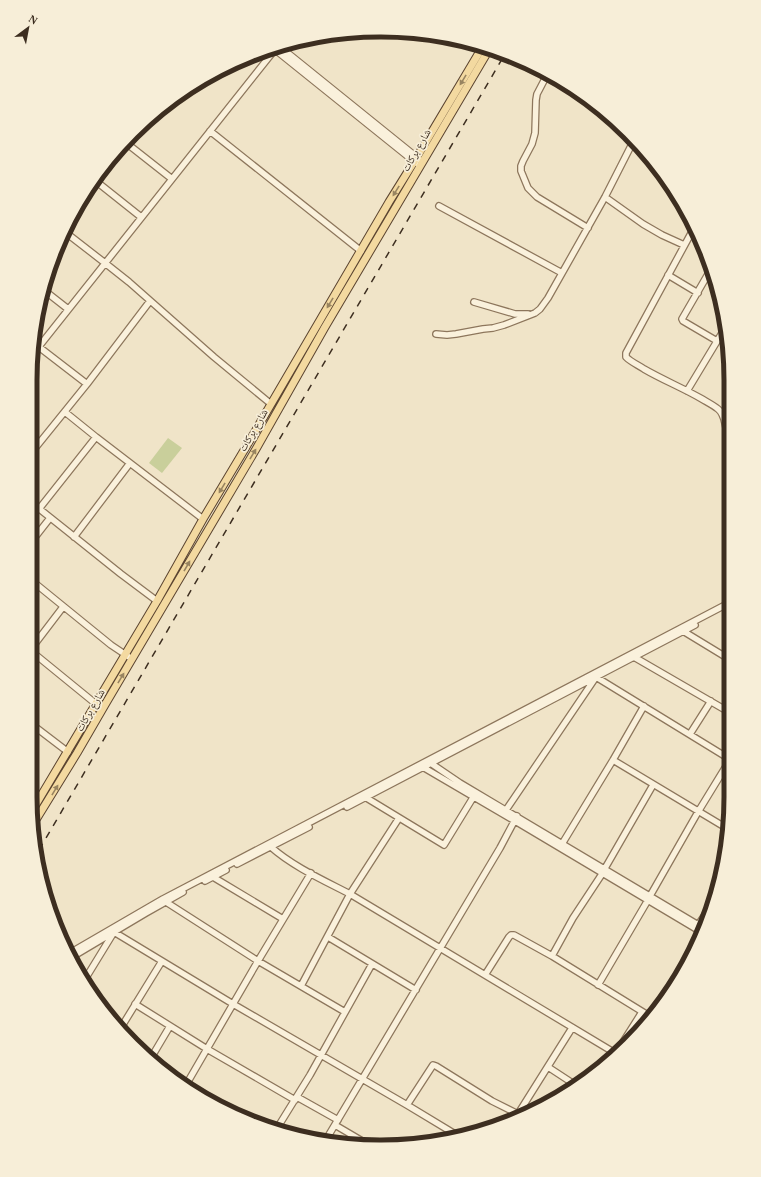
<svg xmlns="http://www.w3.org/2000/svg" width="761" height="1177" viewBox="0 0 761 1177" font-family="'Times New Roman','Noto Naskh Arabic',serif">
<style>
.green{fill:#c9cf9b}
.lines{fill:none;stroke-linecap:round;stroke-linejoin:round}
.minor-casing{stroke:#8d765c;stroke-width:8}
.major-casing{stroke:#5b4430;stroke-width:9}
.minor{stroke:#faf1dc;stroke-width:5.5}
.major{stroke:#f3d9a0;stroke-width:7}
.rail{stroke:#3d2e20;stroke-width:1.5;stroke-dasharray:7 7;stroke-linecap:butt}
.oneway{fill:#988460}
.labels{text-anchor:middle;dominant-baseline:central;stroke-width:3.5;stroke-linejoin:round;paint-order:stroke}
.street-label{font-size:11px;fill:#3d2e20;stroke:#f7eed8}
.rim{fill:none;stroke:#3d2e20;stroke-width:5}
</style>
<rect width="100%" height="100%" fill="#f0e4c8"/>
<path class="green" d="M 168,438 L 182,448 L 162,473 L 149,463 Z"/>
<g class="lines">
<defs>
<path id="minor" d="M 279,46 L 419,159
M 273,48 L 416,163
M 548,73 L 537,94 L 536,100 L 535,133 L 532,144 L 523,161 L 521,166 L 521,171 L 528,188 L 537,197 L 588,228
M 210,131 L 361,251
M 125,142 L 172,179
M 97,182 L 141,217
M 605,197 L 643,224 L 662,235 L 684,245
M 439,206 L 562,273
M 695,226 L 626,353 L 626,357 C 631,362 638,365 644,369 C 663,380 683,388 702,399 C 707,402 713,405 718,409 C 727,416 723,428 730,436
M 65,232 L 105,263 L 129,282 L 214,357 L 271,404
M 711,269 L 682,319 L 683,321 L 717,341
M 668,275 L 698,293
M 45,291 L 68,309
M 474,302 L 515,314 L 528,314
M 436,334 L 447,335 L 456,334 L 483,329 L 493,328 L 504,325 L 535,313 L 540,309 L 548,298 L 605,197 L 634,140
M 39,347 L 87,384
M 33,354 L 277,47
M 687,391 L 725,328
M 65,412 L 96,437 L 203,519
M 32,452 L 87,384 L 150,301
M 32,503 L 121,574 L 157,601
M 39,509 L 96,437
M 74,537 L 130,463
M 32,541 L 50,518
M 31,580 L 111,645 L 132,659
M 683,631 L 729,659
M 31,649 L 63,607
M 31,651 L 96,704
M 634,657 L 729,712
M 30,723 L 68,752
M 690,734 L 711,701
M 613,760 L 728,829
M 429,762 L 460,783 L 705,929
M 421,766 L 515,821 L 703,933
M 365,797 L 444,845 L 474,796
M 347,807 L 695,625
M 506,810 L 596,677 L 728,758
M 562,844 L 613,760 L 644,706
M 271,847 C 292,866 325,881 350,894 L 615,1053
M 237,864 L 309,827
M 604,870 L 653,785
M 213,877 L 283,919
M 205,881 L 226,870
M 650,896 L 698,812 L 728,763
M 166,902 L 258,961 L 345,1012
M 698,925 L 711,906
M 328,937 L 416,990
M 70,953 L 163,899 L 729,603
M 552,956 L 573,918 L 602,874
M 72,957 L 146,913 L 183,892
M 485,975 L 509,937 L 511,935 L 514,935 L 552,956 L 651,1017
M 84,981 L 114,932 L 233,1004 L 407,1105 L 460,1137
M 598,985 L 648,900
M 301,986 L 350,894 L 399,818
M 135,1004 L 207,1049 L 295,1100
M 122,1026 L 162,961
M 618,1050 L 642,1012
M 151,1058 L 170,1026
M 548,1067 L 577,1086
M 186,1085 L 258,961 L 311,873
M 297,1097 L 338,1120
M 407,1105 L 433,1065 L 436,1066 L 492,1101 L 518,1114
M 518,1114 L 572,1028
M 335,1125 L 369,1145
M 276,1130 L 310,1075 L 372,964
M 327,1138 L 500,848 L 517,816"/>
<path id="major" d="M 32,811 L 157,601 L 203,519 L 246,447 L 389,202 L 417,157 L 483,46
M 34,823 L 77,753 L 106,703 L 256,449 L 325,327 L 490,48"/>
</defs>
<use href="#minor" class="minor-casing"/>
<use href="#major" class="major-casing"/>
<use href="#minor" class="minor"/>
<use href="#major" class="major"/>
<path class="rail" d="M 39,850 L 505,54"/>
</g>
<defs><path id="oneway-solid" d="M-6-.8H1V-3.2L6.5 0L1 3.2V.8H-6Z"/></defs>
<g class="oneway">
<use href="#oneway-solid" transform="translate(463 80) rotate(121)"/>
<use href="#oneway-solid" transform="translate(396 191) rotate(122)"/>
<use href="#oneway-solid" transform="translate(330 303) rotate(121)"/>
<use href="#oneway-solid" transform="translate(253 454) rotate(-59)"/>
<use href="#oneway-solid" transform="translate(222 488) rotate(121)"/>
<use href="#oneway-solid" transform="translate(187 566) rotate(-60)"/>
<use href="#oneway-solid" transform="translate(121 678) rotate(-59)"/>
<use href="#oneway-solid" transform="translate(55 790) rotate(-59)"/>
</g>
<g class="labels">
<g class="street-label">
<text transform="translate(416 150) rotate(-60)">شارع بركات</text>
<text transform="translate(253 430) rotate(-60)">شارع بركات</text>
<text transform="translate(90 710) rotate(-60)">شارع بركات</text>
</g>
</g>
<path d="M0 0H761V1177H0ZM380 37H381A343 343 0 0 1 724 380V797A343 343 0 0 1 381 1140H380A343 343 0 0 1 37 797V380A343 343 0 0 1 380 37Z" fill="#f7eed8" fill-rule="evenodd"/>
<path class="rim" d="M380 37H381A343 343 0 0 1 724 380V797A343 343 0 0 1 381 1140H380A343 343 0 0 1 37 797V380A343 343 0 0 1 380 37Z"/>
<g transform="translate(28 28) rotate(32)" stroke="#f7eed8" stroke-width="3" paint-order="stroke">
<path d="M0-3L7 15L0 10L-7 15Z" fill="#3d2e20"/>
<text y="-6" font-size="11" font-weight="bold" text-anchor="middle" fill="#3d2e20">N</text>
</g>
</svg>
